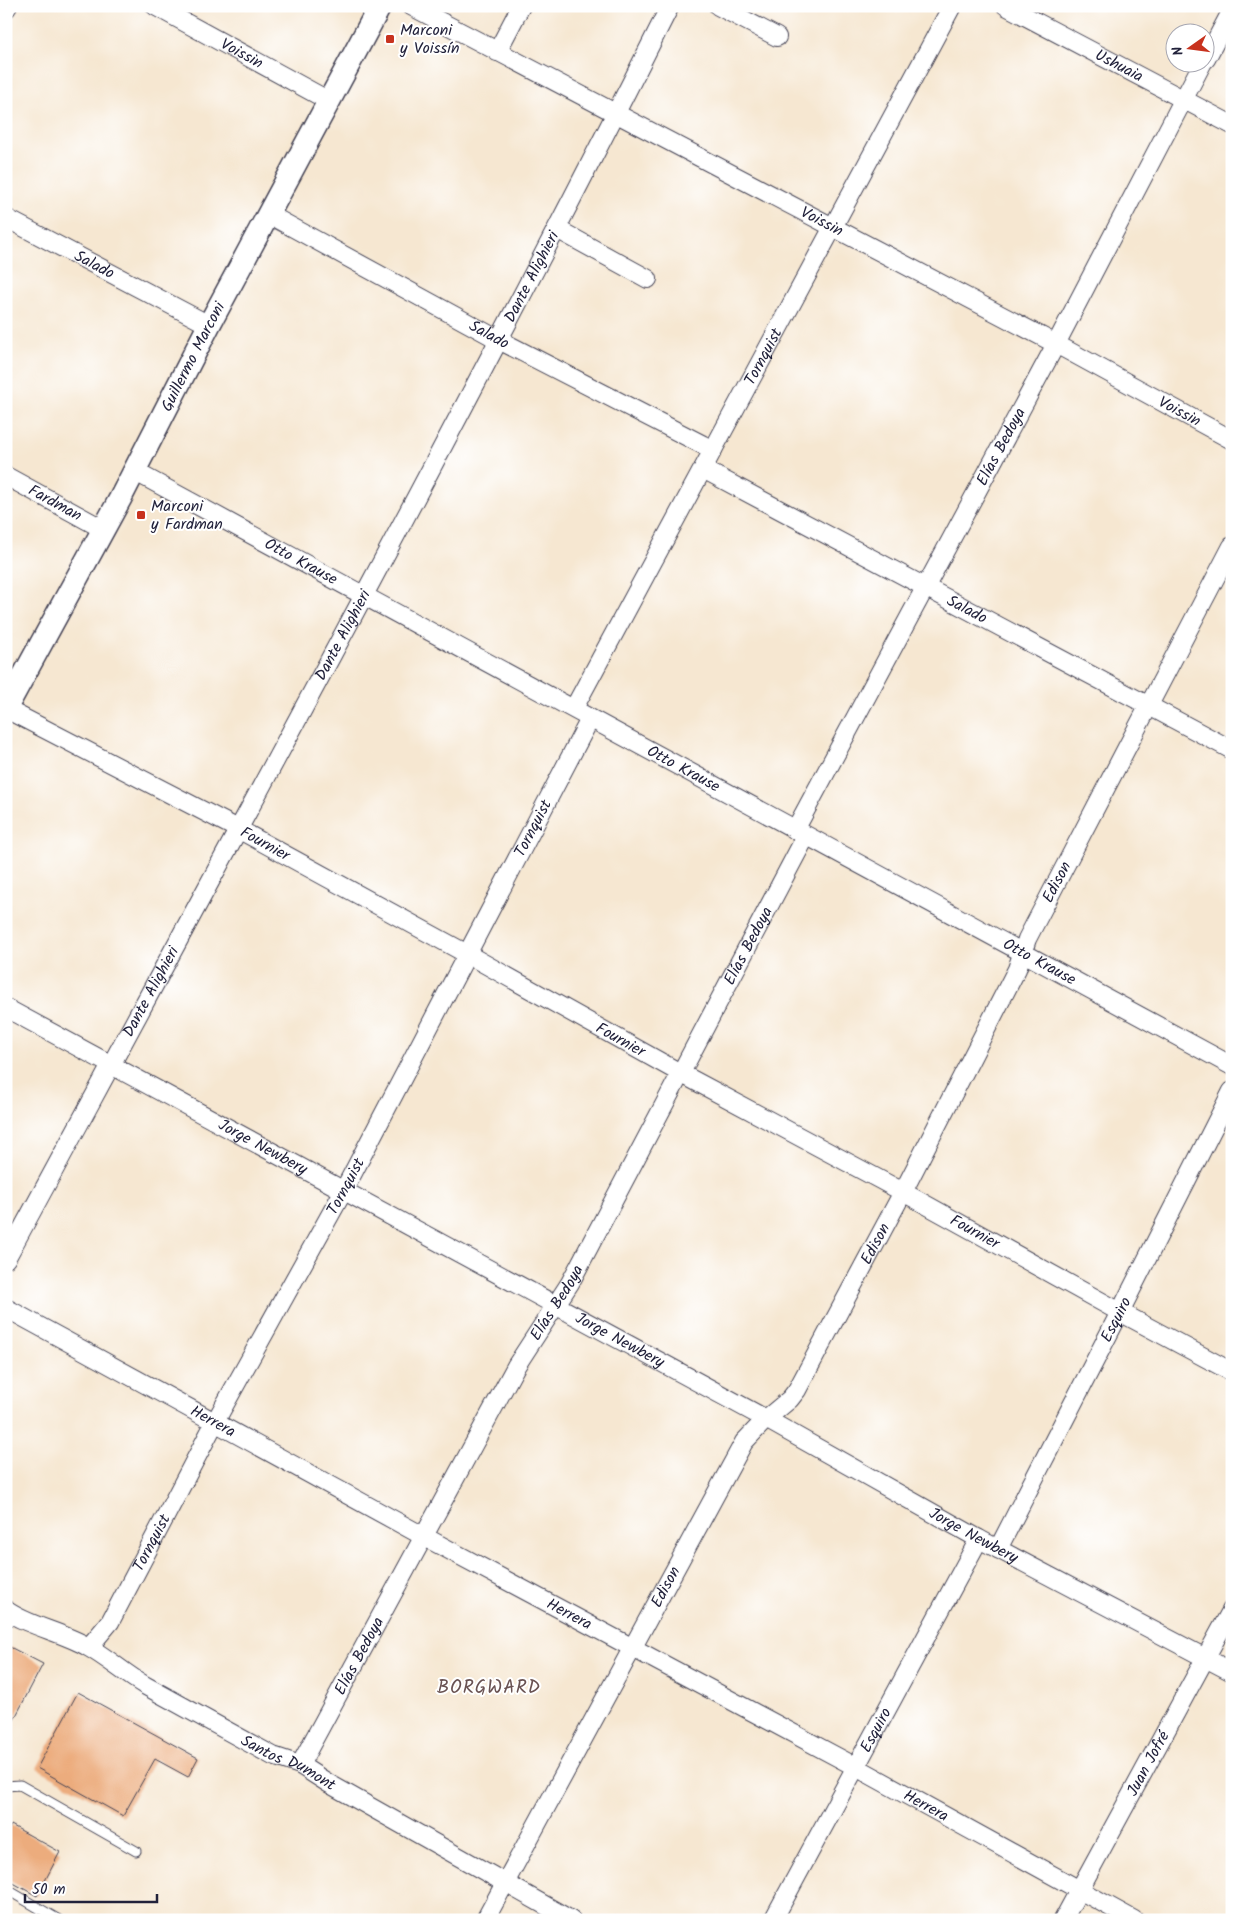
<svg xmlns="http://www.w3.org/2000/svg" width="1238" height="1926" viewBox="0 0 1238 1926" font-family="Kalam,sans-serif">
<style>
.building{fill:#ecac7d}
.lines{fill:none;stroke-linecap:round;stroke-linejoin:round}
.service-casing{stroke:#424052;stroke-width:11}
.minor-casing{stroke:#424052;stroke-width:20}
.tertiary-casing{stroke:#424052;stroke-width:25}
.service{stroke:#fff;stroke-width:9}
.minor{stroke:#fff;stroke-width:18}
.tertiary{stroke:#fff;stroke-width:22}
.poi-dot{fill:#c8321e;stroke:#fff;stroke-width:2}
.labels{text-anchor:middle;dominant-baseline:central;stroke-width:4;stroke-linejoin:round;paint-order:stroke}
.poi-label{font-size:16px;fill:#22223b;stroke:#fff;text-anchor:start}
.street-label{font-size:16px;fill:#22223b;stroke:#fff}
.quarter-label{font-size:19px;letter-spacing:1px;fill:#695252;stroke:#fff}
</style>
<rect width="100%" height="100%" fill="#fff"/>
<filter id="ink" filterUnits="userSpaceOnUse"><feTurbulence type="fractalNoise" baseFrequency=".02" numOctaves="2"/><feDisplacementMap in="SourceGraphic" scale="10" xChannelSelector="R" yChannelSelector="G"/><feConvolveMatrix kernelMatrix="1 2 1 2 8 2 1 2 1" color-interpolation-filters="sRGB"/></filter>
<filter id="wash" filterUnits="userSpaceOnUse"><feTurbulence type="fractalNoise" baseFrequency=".0096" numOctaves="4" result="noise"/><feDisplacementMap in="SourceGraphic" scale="20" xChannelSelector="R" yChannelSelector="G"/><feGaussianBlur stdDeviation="1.12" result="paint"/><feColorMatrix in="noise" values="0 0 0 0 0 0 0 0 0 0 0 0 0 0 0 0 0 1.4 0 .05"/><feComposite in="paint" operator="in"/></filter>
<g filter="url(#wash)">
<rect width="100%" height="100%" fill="#f6e7d1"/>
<g id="blocks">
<path class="building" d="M 6,1645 L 43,1664 L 6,1735 Z
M 78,1692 L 198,1758 L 188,1777 L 155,1759 L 123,1816 L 37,1768 Z
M 11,1825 L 60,1852 L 37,1896 L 6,1879 L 6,1834 Z"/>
</g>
</g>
<g filter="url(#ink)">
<use href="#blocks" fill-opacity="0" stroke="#424052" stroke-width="1"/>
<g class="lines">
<defs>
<path id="service" d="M 6,1786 L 20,1785 L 136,1851
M 6,1889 L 59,1920"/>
<g id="minor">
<path id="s1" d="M 155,6 L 329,101"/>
<path id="s2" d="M 411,6 L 1056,344 L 1232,440"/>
<path d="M 718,6 L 777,37"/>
<path id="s3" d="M 1006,6 L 1232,125"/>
<path d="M 6,9 L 8,6"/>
<path d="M 497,52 L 521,6"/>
<path d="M 1206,59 L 1232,10"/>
<path id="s4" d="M 268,214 L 499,340 L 713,450"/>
<path id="s5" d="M 6,218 L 209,325"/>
<path d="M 557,229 L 648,279"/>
<path id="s6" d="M 703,469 L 1232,750"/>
<path id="s7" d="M 134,471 L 1232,1066"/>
<path id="s8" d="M 6,476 L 103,529"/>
<path id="s9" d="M 574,708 L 952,6"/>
<path id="s10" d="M 6,709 L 238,829 L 467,954 L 682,1074 L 903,1192 L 1120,1312 L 1232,1372"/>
<path id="s11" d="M 795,830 L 1056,344 L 1203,62"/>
<path id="s12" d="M 6,1008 L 766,1419 L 979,1539 L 1232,1672"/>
<path id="s13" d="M 6,1259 C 231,843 458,428 670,6"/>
<path id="s14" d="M 6,1308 L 423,1536 L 856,1767 L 1134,1920"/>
<path id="s15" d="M 998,1549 L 1120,1312 L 1232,1091"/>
<path id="s16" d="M 6,1610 C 27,1626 63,1632 88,1647 C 108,1658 125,1674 146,1686 L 273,1756 L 300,1765 L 328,1783 L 571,1920"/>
<path id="s17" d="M 89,1647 L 110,1622 L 215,1422 L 344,1190 L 590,719"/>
<path id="s18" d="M 300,1765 L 516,1366 L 570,1283 L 806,836"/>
<path id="s19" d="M 485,1920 L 744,1442 L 766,1419 L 790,1399 L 797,1390 L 903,1192 L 1017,969 L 1027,939 L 1232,546"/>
<path id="s20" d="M 773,1920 L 979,1539"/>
<path id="s21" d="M 1063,1920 L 1232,1609"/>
</g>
<g id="tertiary">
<path id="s22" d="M 6,708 L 120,499 L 209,325 L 380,6"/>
</g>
</defs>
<use href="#service" class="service-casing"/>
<use href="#minor" class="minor-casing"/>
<use href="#tertiary" class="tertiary-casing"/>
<use href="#service" class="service"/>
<use href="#minor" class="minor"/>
<use href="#tertiary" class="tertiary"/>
</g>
</g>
<g class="poi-dot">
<rect x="385" y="34" width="10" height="10" rx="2.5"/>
<rect x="136" y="510" width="10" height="10" rx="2.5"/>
</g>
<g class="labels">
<g class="poi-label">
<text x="400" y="30">Marconi<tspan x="400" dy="18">y Voissín</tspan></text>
<text x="151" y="506">Marconi<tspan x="151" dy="18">y Fardman</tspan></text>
</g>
<g class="street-label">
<text stroke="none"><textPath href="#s1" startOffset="99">Voissin</textPath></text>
<text stroke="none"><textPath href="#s3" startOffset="128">Ushuaia</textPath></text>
<text stroke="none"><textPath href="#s2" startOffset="464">Voissin</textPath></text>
<text stroke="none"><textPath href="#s5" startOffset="100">Salado</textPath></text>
<text stroke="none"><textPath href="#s13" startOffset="1114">Dante Alighieri</textPath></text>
<text stroke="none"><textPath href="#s4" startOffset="252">Salado</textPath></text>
<text stroke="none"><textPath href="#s22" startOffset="398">Guillermo Marconi</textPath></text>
<text stroke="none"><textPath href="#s9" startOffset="399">Tornquist</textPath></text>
<text stroke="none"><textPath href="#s2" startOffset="869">Voissin</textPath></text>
<text stroke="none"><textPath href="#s11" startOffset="435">Elías Bedoya</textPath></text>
<text stroke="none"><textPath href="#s8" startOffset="56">Fardman</textPath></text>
<text stroke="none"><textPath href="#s7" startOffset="190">Otto Krause</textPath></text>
<text stroke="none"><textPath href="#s6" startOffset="299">Salado</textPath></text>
<text stroke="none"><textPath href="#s13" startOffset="709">Dante Alighieri</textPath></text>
<text stroke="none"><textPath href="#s7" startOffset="625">Otto Krause</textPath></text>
<text stroke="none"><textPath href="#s17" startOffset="932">Tornquist</textPath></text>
<text stroke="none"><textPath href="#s10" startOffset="292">Fournier</textPath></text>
<text stroke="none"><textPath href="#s19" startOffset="1189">Edison</textPath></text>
<text stroke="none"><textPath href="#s18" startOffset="934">Elías Bedoya</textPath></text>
<text stroke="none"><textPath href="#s7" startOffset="1030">Otto Krause</textPath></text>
<text stroke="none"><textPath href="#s13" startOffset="304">Dante Alighieri</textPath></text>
<text stroke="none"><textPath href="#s10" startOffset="698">Fournier</textPath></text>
<text stroke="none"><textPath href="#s12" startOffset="292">Jorge Newbery</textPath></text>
<text stroke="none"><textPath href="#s17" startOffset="528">Tornquist</textPath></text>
<text stroke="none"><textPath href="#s10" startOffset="1101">Fournier</textPath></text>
<text stroke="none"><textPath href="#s19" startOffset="784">Edison</textPath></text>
<text stroke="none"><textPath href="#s18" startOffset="529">Elías Bedoya</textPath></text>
<text stroke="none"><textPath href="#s15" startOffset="258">Esquiro</textPath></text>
<text stroke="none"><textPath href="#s12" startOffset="698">Jorge Newbery</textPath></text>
<text stroke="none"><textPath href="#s14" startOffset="236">Herrera</textPath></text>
<text stroke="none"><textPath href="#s12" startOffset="1102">Jorge Newbery</textPath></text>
<text stroke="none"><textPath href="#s17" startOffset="122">Tornquist</textPath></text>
<text stroke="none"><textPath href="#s19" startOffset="379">Edison</textPath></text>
<text stroke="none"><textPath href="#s14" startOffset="641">Herrera</textPath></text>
<text stroke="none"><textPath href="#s18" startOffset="124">Elías Bedoya</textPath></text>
<text stroke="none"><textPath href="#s20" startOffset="216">Esquiro</textPath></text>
<text stroke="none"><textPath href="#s16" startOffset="322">Santos Dumont</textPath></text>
<text stroke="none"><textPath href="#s21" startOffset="178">Juan Jofré</textPath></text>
<text stroke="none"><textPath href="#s14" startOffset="1046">Herrera</textPath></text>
</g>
<g class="quarter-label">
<text x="489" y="1688">BORGWARD</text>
</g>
</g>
<rect width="1238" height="1926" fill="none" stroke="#fff" stroke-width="25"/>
<g transform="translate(1190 48) rotate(256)"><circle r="24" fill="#ffffff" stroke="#a7a7b1"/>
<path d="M0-4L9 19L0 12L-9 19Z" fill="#c8321e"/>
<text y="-8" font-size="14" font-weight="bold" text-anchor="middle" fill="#22223b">N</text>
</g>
<path d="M25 1894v8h132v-8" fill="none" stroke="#22223b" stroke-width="2.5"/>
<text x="32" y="1894" font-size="15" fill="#22223b" stroke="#ffffff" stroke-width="4" paint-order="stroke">50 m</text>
</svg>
